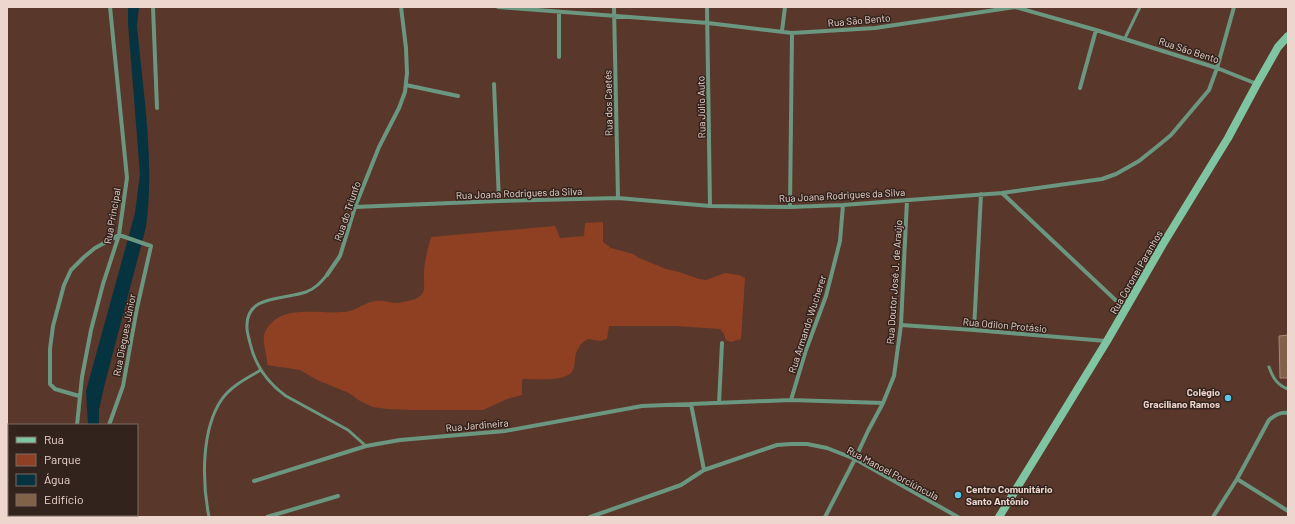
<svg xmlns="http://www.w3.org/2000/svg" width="1295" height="524" viewBox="0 0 1295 524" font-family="Barlow,sans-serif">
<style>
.green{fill:#8f4022}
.water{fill:#05333f}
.building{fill:#806149;stroke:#a9896f}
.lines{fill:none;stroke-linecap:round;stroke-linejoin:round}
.lane{stroke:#6b967f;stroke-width:3}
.street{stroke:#6b967f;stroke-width:4}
.secondary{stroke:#80c5a1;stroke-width:8}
.poi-dot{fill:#5cc7e8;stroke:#33231d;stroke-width:1.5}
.labels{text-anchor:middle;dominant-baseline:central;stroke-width:3;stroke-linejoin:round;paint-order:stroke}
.street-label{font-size:10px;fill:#ecd6ce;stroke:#33231d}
.poi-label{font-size:10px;font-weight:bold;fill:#ecd6ce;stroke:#33231d;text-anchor:end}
</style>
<rect width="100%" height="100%" fill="#59372a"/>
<path class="green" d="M 603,222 L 603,242 L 611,248 L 633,254 L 639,258 L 666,269 L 679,272 L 699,279 L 706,280 L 725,273 L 739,275 L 745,278 L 741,339 L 731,342 L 726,340 L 724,334 L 720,329 L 675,326 L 609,326 L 607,339 L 600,341 L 588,339 C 585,341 581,343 579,347 C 570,360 582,373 560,378 C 550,380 533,379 522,379 L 522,395 L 507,399 L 483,410 L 414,410 L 387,409 L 373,407 L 360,401 L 349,393 L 317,380 L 300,370 L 267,365 C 268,355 261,342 265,332 C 281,300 323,317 350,311 C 359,308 367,302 376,301 C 382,300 388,302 394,303 C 400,303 406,301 412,300 C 416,299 420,297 422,294 C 425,289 424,287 424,282 C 423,266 427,252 431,237 L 555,226 L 560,238 L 584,236 L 585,223 Z"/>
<path class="water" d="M 128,7 L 139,7 L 137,26 C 143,93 155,160 146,227 L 104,387 L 99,410 L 99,425 L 88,425 L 86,391 L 135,213 L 140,174 L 128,23 Z"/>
<path class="building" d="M 1288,335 L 1288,378 L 1280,378 L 1279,336 Z"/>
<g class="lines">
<path class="lane" d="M 1125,38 L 1140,7
M 327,275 C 321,282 315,289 306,292 C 284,300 245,294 247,328 C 247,333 249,338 250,343 C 255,365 268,383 286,396 L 348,430 L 366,446
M 1269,367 C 1273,378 1277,385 1288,389
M 209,517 C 202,482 201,429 222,399 C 231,386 247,378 261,370"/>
<path class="street" d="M 153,7 L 157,108
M 498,7 L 708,23 L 792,33 L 875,28 L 1015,7 L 1096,30 L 1217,68 L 1257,84
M 614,7 L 618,198
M 707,7 L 710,206
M 559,12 L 559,57
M 782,31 L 785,7
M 494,84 L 499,201
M 406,85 L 458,96
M 1080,88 L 1096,30
M 1002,193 L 1125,309
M 355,207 L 499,201 L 618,198 L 710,206 L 790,207 L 843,205 L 1002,193 L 1102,179 L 1116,174 L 1139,161 L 1159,145 L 1171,135 L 1209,90 L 1217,68 L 1234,7
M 790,207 L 792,33
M 327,275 L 340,256 L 355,207 L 379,147 L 399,108 L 405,92 L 407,73 L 406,48 L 401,7
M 901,325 L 974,330 L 1106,341
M 974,330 L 981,194
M 79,396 L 55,389 L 50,384 L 50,349 L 53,326 L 64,285 L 71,270 L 84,257 L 95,248 L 119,235 L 151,246 L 137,308 L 123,386 L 109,425
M 791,400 L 806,350 L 826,296 L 840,241 L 843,205
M 719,403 L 722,343
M 691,404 L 704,470
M 77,425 L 82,377 L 91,330 L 103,284 L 119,235 L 127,178 L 110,7
M 1237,479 L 1288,511
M 254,481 L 366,446 L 400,440 L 505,431 L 642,406 L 791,400 L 883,403
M 79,515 L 79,517
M 113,515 L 113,517
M 267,517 L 338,496
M 590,517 L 681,485 L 704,470 L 777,445 L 791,444 L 807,444 L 827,448 L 855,459 L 958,517
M 825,517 L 855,459 L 868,431 L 883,403 L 894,376 L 901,325 L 907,200
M 1213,517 L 1237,479 L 1269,420 C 1275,415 1280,412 1288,413"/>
<path class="secondary" d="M 999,517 L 1107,341 L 1163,244 L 1228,138 L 1257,84 L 1278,47 L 1288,36"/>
</g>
<g class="poi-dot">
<circle cx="1228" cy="398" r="4"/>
<circle cx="958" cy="495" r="4"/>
</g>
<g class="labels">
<g class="street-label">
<text transform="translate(859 20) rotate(-5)">Rua São Bento</text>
<text transform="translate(1189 50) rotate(18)">Rua São Bento</text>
<text transform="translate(608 103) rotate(-91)">Rua dos Caetés</text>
<text transform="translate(701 107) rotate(-91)">Rua Júlio Auto</text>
<text transform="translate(519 193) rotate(-2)">Rua Joana Rodrigues da Silva</text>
<text transform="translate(842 195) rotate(-3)">Rua Joana Rodrigues da Silva</text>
<text transform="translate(347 211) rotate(-71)">Rua do Triunfo</text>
<text transform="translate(112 216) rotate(-80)">Rua Principal</text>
<text transform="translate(1136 272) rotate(-60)">Rua Coronel Paranhos</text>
<text transform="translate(894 282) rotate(-86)">Rua Doutor José J. de Araújo</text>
<text transform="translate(807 324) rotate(-72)">Rua Armando Wucherer</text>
<text transform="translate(1005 325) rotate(5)">Rua Odilon Protásio</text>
<text transform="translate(124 335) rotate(-79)">Rua Diegues Júnior</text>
<text transform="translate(477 425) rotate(-5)">Rua Jardineira</text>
<text transform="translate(893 473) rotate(28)">Rua Manoel Porciúncula</text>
</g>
<g class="poi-label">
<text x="1220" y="392">Colégio<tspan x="1220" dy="12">Graciliano Ramos</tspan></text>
<text x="966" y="489" text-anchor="start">Centro Comunitário<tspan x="966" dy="12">Santo Antônio</tspan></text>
</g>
</g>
<rect width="1295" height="524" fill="none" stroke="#ecd6ce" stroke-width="16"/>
<rect x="8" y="424" width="130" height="92" fill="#33231d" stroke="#7d6b64"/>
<rect x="16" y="437" width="20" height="6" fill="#80c5a1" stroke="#7d6b64"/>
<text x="44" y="444" font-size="12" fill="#ecd6ce">Rua</text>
<rect x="16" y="454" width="20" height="12" fill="#8f4022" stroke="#7d6b64"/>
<text x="44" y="464" font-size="12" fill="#ecd6ce">Parque</text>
<rect x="16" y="474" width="20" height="12" fill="#05333f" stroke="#7d6b64"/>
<text x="44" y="484" font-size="12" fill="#ecd6ce">Água</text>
<rect x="16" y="494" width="20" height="12" fill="#806149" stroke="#7d6b64"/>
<text x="44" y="504" font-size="12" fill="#ecd6ce">Edifício</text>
</svg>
